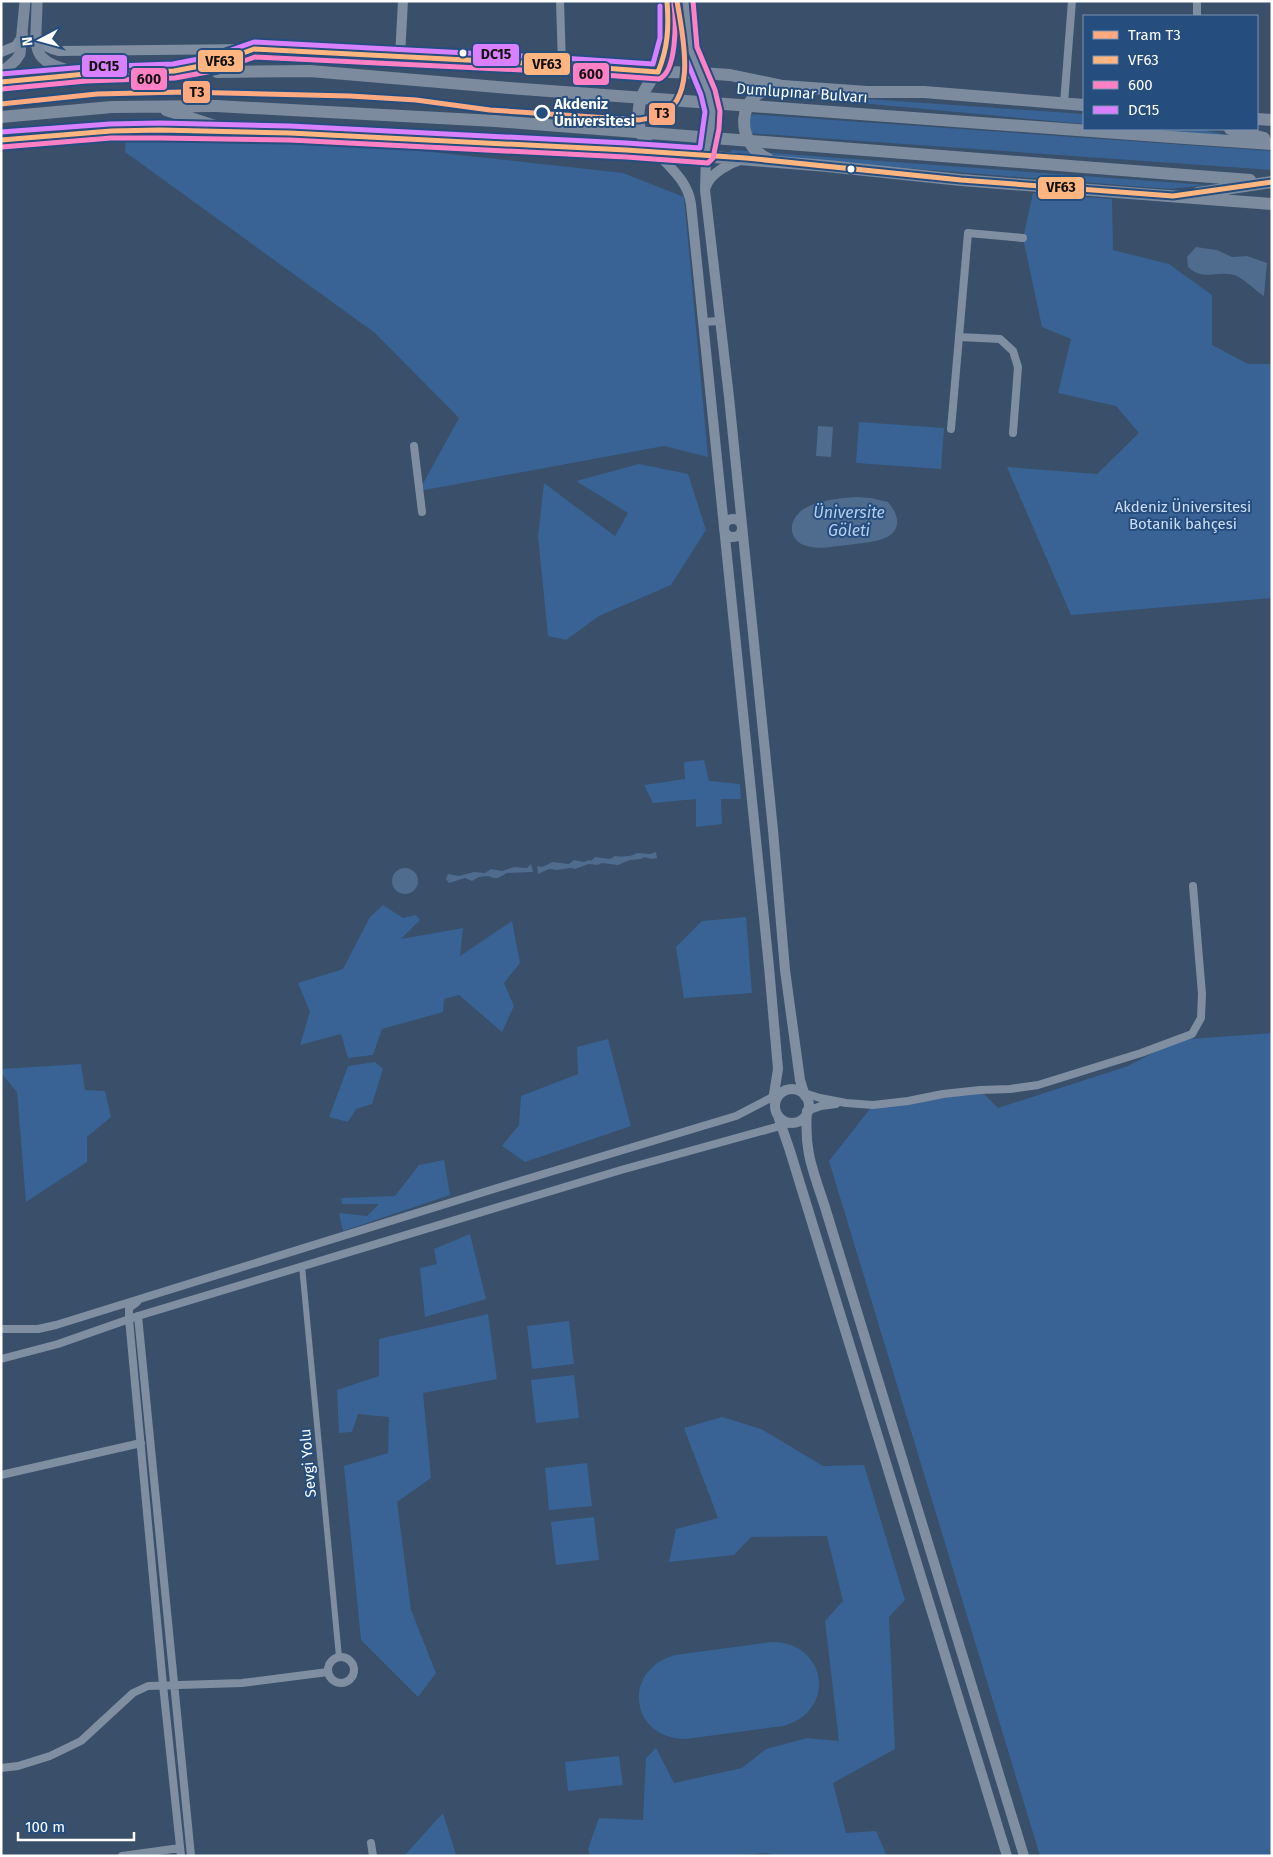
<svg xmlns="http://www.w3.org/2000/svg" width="1273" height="1857" viewBox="0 0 1273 1857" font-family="'Fira Sans',sans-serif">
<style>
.green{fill:#386394}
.water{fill:#4f6b8e}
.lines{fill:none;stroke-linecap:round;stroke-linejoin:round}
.pedestrian{stroke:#7f8ea0;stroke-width:6}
.minor{stroke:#7f8ea0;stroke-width:8}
.tertiary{stroke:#7f8ea0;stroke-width:10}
.secondary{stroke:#7a899d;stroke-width:11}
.primary{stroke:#7d8b9f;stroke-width:12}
.primary-bridge{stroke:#7d8b9f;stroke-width:12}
.bus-1-casing{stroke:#254d7e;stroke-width:9}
.bus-2-casing{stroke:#254d7e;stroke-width:9}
.bus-3-casing{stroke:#254d7e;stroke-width:9}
.bus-1{stroke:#ffb580;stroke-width:5}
.bus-2{stroke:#ff80c5;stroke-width:5}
.bus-3{stroke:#d880ff;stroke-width:5}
.tram-1-casing{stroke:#254d7e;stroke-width:9}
.tram-1{stroke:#ffa980;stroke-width:5}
.bus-dot{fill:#fff;stroke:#254d7e;stroke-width:2}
.stop-dot{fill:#254d7e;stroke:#fff;stroke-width:2.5}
.labels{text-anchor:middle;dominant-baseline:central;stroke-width:4;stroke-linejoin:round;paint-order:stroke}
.street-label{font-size:15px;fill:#fff;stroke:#254d7e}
.stop-label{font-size:15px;font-weight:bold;fill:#fff;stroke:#254d7e;text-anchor:start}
.park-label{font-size:15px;fill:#cddff4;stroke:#254d7e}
.water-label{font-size:16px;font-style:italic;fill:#b5cfed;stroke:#254d7e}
.line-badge{stroke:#254d7e;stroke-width:2}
.pale-badge-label{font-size:14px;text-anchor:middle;font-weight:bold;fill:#111}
</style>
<rect width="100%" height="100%" fill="#394f6a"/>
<path class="green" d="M 817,99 L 868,99 L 1084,114 L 1084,124 Z
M 748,114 L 1272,151 L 1272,170 L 748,133 Z
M 1141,129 L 1198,129 L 1239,137 Z
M 126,138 L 341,142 L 623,173 L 684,197 L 708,457 L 664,446 L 419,491 L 459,418 L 375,333 L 125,152 Z
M 732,150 L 1207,185 L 1170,189 L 729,154 Z
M 1033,193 L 1112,199 L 1113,250 L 1169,264 L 1212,295 L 1212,345 L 1248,364 L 1272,364 L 1272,598 L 1071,615 L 1007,467 L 1097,474 L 1139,433 L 1116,406 L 1058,393 L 1071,339 L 1042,327 L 1023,238 Z
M 859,422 L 944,428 L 941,469 L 856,463 Z
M 639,464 L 688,474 L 706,530 L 671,585 L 599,616 L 566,640 L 548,636 L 538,536 L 544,483 L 615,536 L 628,513 L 576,481 Z
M 704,760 L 709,781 L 740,784 L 741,799 L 721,799 L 722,824 L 696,827 L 696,799 L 653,803 L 644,785 L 685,779 L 684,762 Z
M 383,905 L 403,918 L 416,915 L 420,920 L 401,939 L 463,928 L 460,956 L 512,921 L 520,963 L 504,983 L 514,1006 L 502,1032 L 459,995 L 444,999 L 443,1012 L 382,1029 L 373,1055 L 348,1058 L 341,1034 L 300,1045 L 310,1012 L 298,983 L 343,969 L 370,917 Z
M 746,917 L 752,993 L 684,998 L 676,947 L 702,921 Z
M 1272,1033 L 1272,1856 L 1040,1856 L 829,1161 L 873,1105 L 980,1090 L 998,1108 L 1128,1066 L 1177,1040 Z
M 608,1039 L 631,1126 L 525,1162 L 502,1146 L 519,1125 L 521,1096 L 578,1074 L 577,1047 Z
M 375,1062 L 383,1069 L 372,1104 L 356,1109 L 348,1122 L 329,1117 L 348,1066 Z
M 81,1064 L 85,1090 L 105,1091 L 111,1117 L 87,1137 L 87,1162 L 26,1202 L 17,1092 L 1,1073 L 1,1069 Z
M 444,1160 L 450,1195 L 343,1231 L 339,1213 L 367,1216 L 379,1204 L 342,1204 L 341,1198 L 395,1196 L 419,1165 Z
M 470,1234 L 486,1299 L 425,1317 L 420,1268 L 437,1264 L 434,1249 Z
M 488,1314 L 497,1379 L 423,1393 L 431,1478 L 397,1502 L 411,1610 L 436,1673 L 418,1697 L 361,1640 L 344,1466 L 388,1453 L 389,1417 L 358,1414 L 352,1432 L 339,1433 L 337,1390 L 379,1376 L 379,1339 Z
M 569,1321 L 574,1364 L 532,1369 L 527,1326 Z
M 574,1375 L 579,1418 L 536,1423 L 531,1380 Z
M 722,1417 L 761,1429 L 823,1466 L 864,1465 L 905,1600 L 889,1617 L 895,1749 L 833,1783 L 846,1833 L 876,1831 L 887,1856 L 780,1856 L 766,1853 L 729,1856 L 590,1856 L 588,1849 L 599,1818 L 643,1820 L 646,1758 L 656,1748 L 674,1783 L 742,1768 L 766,1749 L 807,1738 L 839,1741 L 825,1621 L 843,1601 L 827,1536 L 751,1537 L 734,1555 L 669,1562 L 676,1529 L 718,1518 L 684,1428 Z
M 587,1463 L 592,1506 L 549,1510 L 545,1468 Z
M 594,1517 L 599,1560 L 556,1565 L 551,1522 Z
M 772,1642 C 828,1642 837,1712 783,1726 L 686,1739 C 630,1739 621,1670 675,1655 Z
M 619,1756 L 623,1785 L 568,1791 L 565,1762 Z
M 443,1813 L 456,1855 L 471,1856 L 404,1856 Z"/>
<path class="water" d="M 1196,247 L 1217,250 L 1232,257 L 1247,256 L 1267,263 L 1264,296 C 1256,291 1242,277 1234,275 C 1216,270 1204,282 1188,267 L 1187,257 Z
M 818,426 L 833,427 L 831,457 L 816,456 Z
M 856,497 L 871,498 L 888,502 C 892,507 896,512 897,519 C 900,543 864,542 848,545 C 835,546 820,550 807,546 C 791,542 787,525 798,514 C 809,501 840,498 856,497 Z
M 656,852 L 657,858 L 651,859 L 644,857 L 641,859 L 630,860 L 618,865 L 602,863 L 598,865 L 589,864 L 575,869 L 571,868 L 557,870 L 549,869 L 538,874 L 537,866 L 542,867 L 553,862 L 569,864 L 574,860 L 584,862 L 589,860 L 591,861 L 595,857 L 610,859 L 615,856 C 624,857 630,857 637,853 L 650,854 Z
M 531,864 L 533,872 L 507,873 L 498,878 L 493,878 L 489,876 L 479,877 L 472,881 L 465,878 L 449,883 L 446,879 L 448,874 L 459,876 L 474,872 L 485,873 L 491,869 L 502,871 L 514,867 L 527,868 Z
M392 881a13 13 0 1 1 26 0a13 13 0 1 1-26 0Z"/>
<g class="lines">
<path class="pedestrian" d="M 302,1266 L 339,1657"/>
<path class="minor" d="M 560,1 L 562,65
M 1197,1 L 1197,16
M 1064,103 L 1072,1
M 704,322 L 719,321
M 959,337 L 1000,339 L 1013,351 L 1018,367 L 1013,433
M 951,429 L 968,233 L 1023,238
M 414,446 L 422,512
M 801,1092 L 820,1098 L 846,1103 L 873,1105 L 908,1101 L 943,1094 L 980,1090 L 1010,1089 L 1038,1085 L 1141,1053 L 1192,1034 L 1201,1018 L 1202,994 L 1193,886
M 807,1111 L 821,1106 L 836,1104
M 137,1302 L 129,1308 L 129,1319 L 163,1685 L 181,1856
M 138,1316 L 191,1856
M 1,1329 L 38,1329 L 56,1325 L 497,1188 L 736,1116 L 784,1091
M 1,1359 L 58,1344 L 138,1316 L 621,1170 L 791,1123
M 1,1475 L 141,1443
M328 1670a13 13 0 1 1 26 0a13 13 0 1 1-26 0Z
M 1,1768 L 18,1766 L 50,1756 L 81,1741 L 133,1693 L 148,1686 L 242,1683 L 328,1672
M 371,1843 L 373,1856
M 122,1856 L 180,1848"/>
<path class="tertiary" d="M 35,38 C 43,45 49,49 59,51 L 248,49
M 1,52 L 16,46 L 23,35
M 400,56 L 403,1
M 657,153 C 671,168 688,182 691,204 L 769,967 L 778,1069 L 774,1094 L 775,1105
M 706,156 L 705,190 L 729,397 L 773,830 L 785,970 L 800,1080 L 805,1096
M 706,187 C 710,173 730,163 743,159
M724 528a9 9 0 1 1 18 0a9 9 0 1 1-18 0Z
M775 1106a17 17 0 1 1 34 0a17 17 0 1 1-34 0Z
M 807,1111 C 804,1150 812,1168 824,1204 L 1024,1856
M 778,1116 L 790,1151 L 1007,1856"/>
<path class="secondary" d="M 37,1 C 37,49 25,61 80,73
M 1,73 L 16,60 L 20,54 L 25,1"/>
<path class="primary" d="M 685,1 L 690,49 L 708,93 L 713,111 L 712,127 L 706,156
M 174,71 L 216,63 L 254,49 L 562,65 L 637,71 L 700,73 L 730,75 L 783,86 L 867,92 L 924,92 L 1084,105
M 1,82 L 86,74 L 182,71
M 166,110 L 221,128
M 1,117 L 112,107 L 216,106
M 1257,119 L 1272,120
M 1230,129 L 1264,138
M 1185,138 L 1272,144
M 1,140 L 111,131 L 160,130 L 290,133 L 626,150 L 827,166 L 961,180 L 1272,204
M 657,153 C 654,149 649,146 646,142 C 635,128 637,104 645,90 C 653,76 663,64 667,48 C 671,33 668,17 667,1
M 768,159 C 734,143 736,92 776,87
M 1198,176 L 1250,180
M 1198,193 L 1272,182"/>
<path class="primary-bridge" d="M 217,72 L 310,71 L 509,88 L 1185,138
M 216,106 L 495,121 L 1198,176"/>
<defs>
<path id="bus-1" d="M 1,82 L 86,74 L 174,71 L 216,63 L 254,49 L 562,65 L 658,72 C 668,48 669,27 667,1
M 1,140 L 111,131 L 160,130 L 290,133 L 626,150 L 746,158 L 961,180 L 1173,196 L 1272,182"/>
<path id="bus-2" d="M 2,89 L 86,81 L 175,78 L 218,70 L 255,57 L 562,72 L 659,79 C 677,72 676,21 674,4
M 2,147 L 111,138 L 160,138 L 290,140 L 626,157 L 708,163 L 713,158 L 719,129 L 720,111 L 715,90 L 697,47 L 693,1"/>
<path id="bus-3" d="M 1,74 L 86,67 L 173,64 L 214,56 L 254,42 L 562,58 L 653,64 L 660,38 L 660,6
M 1,132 L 110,124 L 160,123 L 290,126 L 626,143 L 700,148 L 705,112 L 701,95 L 683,51 L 678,2"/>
</defs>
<use href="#bus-1" class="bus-1-casing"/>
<use href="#bus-2" class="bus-2-casing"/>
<use href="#bus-3" class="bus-3-casing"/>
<use href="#bus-1" class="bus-1"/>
<use href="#bus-2" class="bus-2"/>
<use href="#bus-3" class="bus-3"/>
<defs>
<path id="tram-1" d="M 1,104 L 97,94 L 183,92 L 350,96 L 416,100 L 490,110 L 639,120 C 645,119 652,118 658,116 C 699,101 682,33 677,1"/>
</defs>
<use href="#tram-1" class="tram-1-casing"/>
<use href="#tram-1" class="tram-1"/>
</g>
<g class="bus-dot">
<circle cx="463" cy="53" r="4.5"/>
<circle cx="851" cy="169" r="4.5"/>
</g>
<circle class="stop-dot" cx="542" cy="113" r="7"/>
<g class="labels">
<g class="street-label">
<text transform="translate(802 93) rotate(4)">Dumlupınar Bulvarı</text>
<text transform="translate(308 1463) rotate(-95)">Sevgi Yolu</text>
</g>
<g class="stop-label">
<text x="554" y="104">Akdeniz<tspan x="554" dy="17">Üniversitesi</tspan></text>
</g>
<g class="park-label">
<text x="1183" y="507">Akdeniz Üniversitesi<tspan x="1183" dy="17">Botanik bahçesi</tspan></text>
</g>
<g class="water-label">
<text x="849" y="512">Üniversite<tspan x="849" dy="18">Göleti</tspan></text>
</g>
</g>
<g class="line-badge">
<rect x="472" y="43" width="48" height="24" rx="5" fill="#d880ff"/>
<rect x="197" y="49" width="47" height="24" rx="5" fill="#ffb580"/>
<rect x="523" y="52" width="48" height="24" rx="5" fill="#ffb580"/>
<rect x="81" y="54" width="47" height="24" rx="5" fill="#d880ff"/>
<rect x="572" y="62" width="38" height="24" rx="5" fill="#ff80c5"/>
<rect x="130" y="67" width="38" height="24" rx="5" fill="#ff80c5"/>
<rect x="182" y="80" width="29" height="24" rx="5" fill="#ffa980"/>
<rect x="648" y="102" width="28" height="24" rx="5" fill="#ffa980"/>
<rect x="1037" y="176" width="48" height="24" rx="5" fill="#ffb580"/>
</g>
<g class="pale-badge-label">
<text x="496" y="59">DC15</text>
<text x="220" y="66">VF63</text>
<text x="547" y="69">VF63</text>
<text x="104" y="71">DC15</text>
<text x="591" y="79">600</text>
<text x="149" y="84">600</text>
<text x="197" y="97">T3</text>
<text x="662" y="118">T3</text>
<text x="1061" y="192">VF63</text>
</g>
<rect width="1273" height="1857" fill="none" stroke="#ffffff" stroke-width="5"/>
<rect x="1083" y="15" width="175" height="115" fill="#254d7e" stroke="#7c94b2"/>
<rect x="1093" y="31" width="25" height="8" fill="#ffa980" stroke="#7c94b2"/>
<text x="1128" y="40" font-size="15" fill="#ffffff">Tram T3</text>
<rect x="1093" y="56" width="25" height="8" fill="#ffb580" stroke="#7c94b2"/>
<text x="1128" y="65" font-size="15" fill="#ffffff">VF63</text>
<rect x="1093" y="81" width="25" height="8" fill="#ff80c5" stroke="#7c94b2"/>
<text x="1128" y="90" font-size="15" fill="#ffffff">600</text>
<rect x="1093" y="106" width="25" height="8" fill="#d880ff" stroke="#7c94b2"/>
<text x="1128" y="115" font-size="15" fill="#ffffff">DC15</text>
<g transform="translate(40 40) rotate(264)" stroke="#254d7e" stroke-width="4" paint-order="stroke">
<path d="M0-4L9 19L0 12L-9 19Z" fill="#ffffff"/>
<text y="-8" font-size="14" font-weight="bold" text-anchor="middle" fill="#ffffff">N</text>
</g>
<path d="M18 1832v8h116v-8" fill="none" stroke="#ffffff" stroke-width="2.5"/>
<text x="25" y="1832" font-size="15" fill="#ffffff" stroke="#254d7e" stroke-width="4" paint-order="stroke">100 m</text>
</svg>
